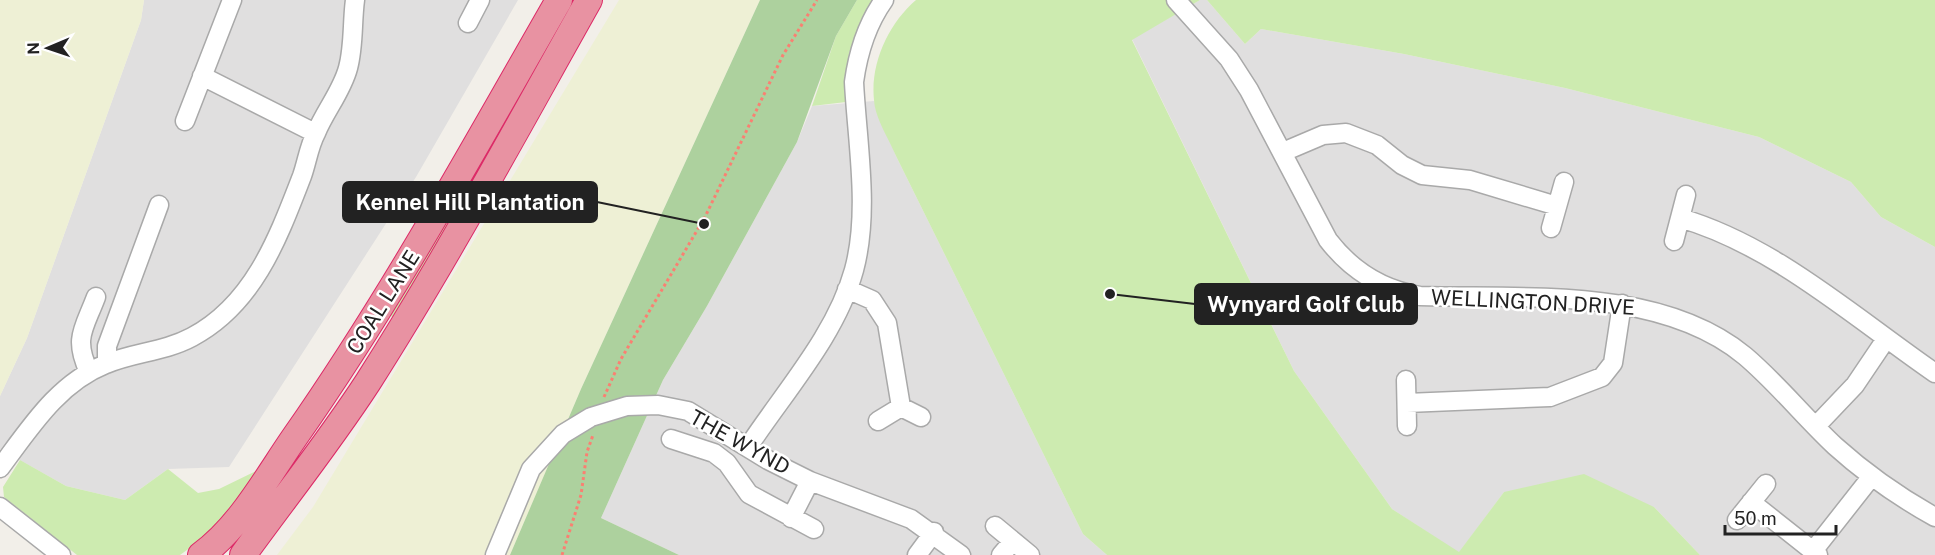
<svg xmlns="http://www.w3.org/2000/svg" width="1935" height="555" viewBox="0 0 1935 555" font-family="'Public Sans',sans-serif">
<style>
.residential{fill:#e0dfdf}
.farmland{fill:#eef0d5}
.grass{fill:#cdebb0}
.forest{fill:#add19e}
.lines{fill:none;stroke-linecap:round;stroke-linejoin:round}
.minor-casing{stroke:#a9a9a9;stroke-width:21}
.highway-casing{stroke:#dc2a67;stroke-width:28}
.path{stroke:#fa8072;stroke-width:3;stroke-dasharray:3 3;stroke-linecap:butt}
.minor{stroke:#fff;stroke-width:18}
.highway{stroke:#e892a2;stroke-width:26}
.labels{text-anchor:middle;dominant-baseline:central;stroke-width:5;stroke-linejoin:round;paint-order:stroke}
.street-label{font-size:21px;fill:#222;stroke:#fff}
.leader{fill:none;stroke:#222;stroke-width:2}
.callout-dot{fill:#222;stroke:#fff;stroke-width:2}
.callout{fill:#222;stroke:#222;stroke-width:2}
.callout-label{font-size:22px;text-anchor:middle;font-weight:bold;fill:#fff}
</style>
<rect width="100%" height="100%" fill="#f2efe9"/>
<path class="residential" d="M 144,0 L 518,0 L 416,177 L 229,467 L 168,469 L 125,500 L 66,486 L 0,449 L 0,396 L 27,338 L 141,20 Z
M 1200,0 L 1207,0 L 1245,44 L 1261,29 L 1404,54 L 1565,88 L 1759,137 L 1851,182 L 1881,217 L 1935,247 L 1935,555 L 1700,555 L 1654,507 L 1504,492 L 1459,553 L 1392,509 L 1294,371 L 1132,39 Z
M 874,101 L 896,156 L 1083,534 L 1107,555 L 679,555 L 601,518 L 663,380 L 707,306 L 797,142 L 812,106 Z"/>
<path class="farmland" d="M 0,0 L 144,0 L 141,20 L 27,338 L 0,396 Z
M 619,0 L 760,0 L 581,389 L 510,555 L 277,555 L 313,507 Z"/>
<path class="grass" d="M 568,0 L 580,0 L 396,319 L 389,315 Z
M 857,0 L 873,0 L 849,53 L 846,102 L 812,106 L 836,36 Z
M 916,0 L 1200,0 L 1132,40 L 1294,371 L 1392,509 L 1459,552 L 1504,492 L 1584,474 L 1654,507 L 1700,555 L 1107,555 L 1083,534 L 896,156 C 889,139 875,118 874,100 C 870,63 889,23 916,0 Z
M 1207,0 L 1935,0 L 1935,247 L 1881,217 L 1851,182 L 1759,137 L 1565,88 L 1404,54 L 1261,29 L 1245,44 Z
M 20,460 L 66,486 L 125,500 L 168,469 L 198,493 L 219,489 L 262,468 L 212,532 L 180,555 L 77,555 L 4,497 L 3,487 Z"/>
<path class="forest" d="M 760,0 L 857,0 L 836,36 L 797,142 L 707,306 L 663,380 L 601,518 L 679,555 L 510,555 L 581,389 Z"/>
<g class="lines">
<defs>
<path id="minor" d="M 1176,0 L 1229,59 L 1249,90 L 1328,240 C 1351,270 1383,290 1420,296 C 1525,299 1660,286 1745,356 C 1777,383 1804,417 1835,446 C 1865,473 1899,497 1935,517
M 468,23 L 480,0
M 202,76 L 315,133
M 185,121 L 232,0
M 1283,152 L 1323,135 L 1346,133 L 1377,145 L 1402,165 L 1422,175 L 1470,180 L 1557,206
M 1680,218 C 1774,245 1855,318 1935,373
M 1551,228 L 1564,182
M 1674,241 L 1686,195
M 847,289 L 872,300 L 887,323 L 901,407
M 107,363 L 107,346 L 159,205
M 89,372 C 73,338 84,329 96,297
M 1406,380 L 1407,426
M 1407,403 L 1550,397 L 1602,377 L 1613,363 L 1622,304
M 878,421 L 901,407 L 921,417
M 1816,426 L 1855,385 L 1886,339
M 671,439 L 714,453 L 727,463 L 749,494 L 814,529
M 748,447 C 785,391 836,335 854,270 C 870,211 857,142 854,82 C 858,53 867,24 884,0
M 0,468 C 30,428 58,383 106,364 C 134,352 164,352 192,337 C 254,304 278,238 302,176 C 307,162 309,146 316,133 C 325,111 342,91 348,68 C 354,46 352,22 355,0
M 1751,502 L 1818,555
M 0,507 L 61,555
M 791,518 L 810,481
M 1737,520 L 1766,484
M 995,526 L 1030,555
M 1813,551 L 1872,476
M 495,555 L 531,469 L 563,434 L 591,417 L 627,406 L 658,405 L 688,411 L 768,460 L 810,481 L 911,519 L 961,555
M 917,555 L 934,532
M 1001,555 L 1013,541"/>
<path id="highway" d="M 201,555 C 240,527 267,477 294,438 C 392,298 474,148 559,0
M 243,555 C 285,497 329,442 368,382 C 447,258 517,128 589,0"/>
</defs>
<use href="#minor" class="minor-casing"/>
<use href="#highway" class="highway-casing"/>
<path class="path" d="M 604,397 L 621,359 L 705,217 L 783,55 L 817,0
M 562,555 L 581,495 L 587,452 L 593,435"/>
<use href="#minor" class="minor"/>
<use href="#highway" class="highway"/>
</g>
<g class="labels">
<g class="street-label">
<text transform="translate(383 302) rotate(-58)">COAL LANE</text>
<text transform="translate(1533 302) rotate(3)">WELLINGTON DRIVE</text>
<text transform="translate(740 442) rotate(29)">THE WYND</text>
</g>
</g>
<path class="leader" d="M704 224L597 202M1110 294L1195 304"/>
<g class="callout-dot">
<circle cx="704" cy="224" r="6"/>
<circle cx="1110" cy="294" r="6"/>
</g>
<g class="callout">
<rect x="343" y="182" width="254" height="40" rx="6"/>
<rect x="1195" y="284" width="222" height="40" rx="6"/>
</g>
<g class="callout-label">
<text x="470" y="210">Kennel Hill Plantation</text>
<text x="1306" y="312">Wynyard Golf Club</text>
</g>
<g transform="translate(48 48) rotate(268)" stroke="#ffffff" stroke-width="4.5" paint-order="stroke">
<path d="M0-4.5L10 22L0 15L-10 22Z" fill="#222222"/>
<text y="-9" font-size="16" font-weight="bold" text-anchor="middle" fill="#222222">N</text>
</g>
<path d="M1725 525v9h111v-9" fill="none" stroke="#222222" stroke-width="3"/>
<text x="1734" y="525" font-size="18" fill="#222222" stroke="#ffffff" stroke-width="4.5" paint-order="stroke">50 m</text>
</svg>
